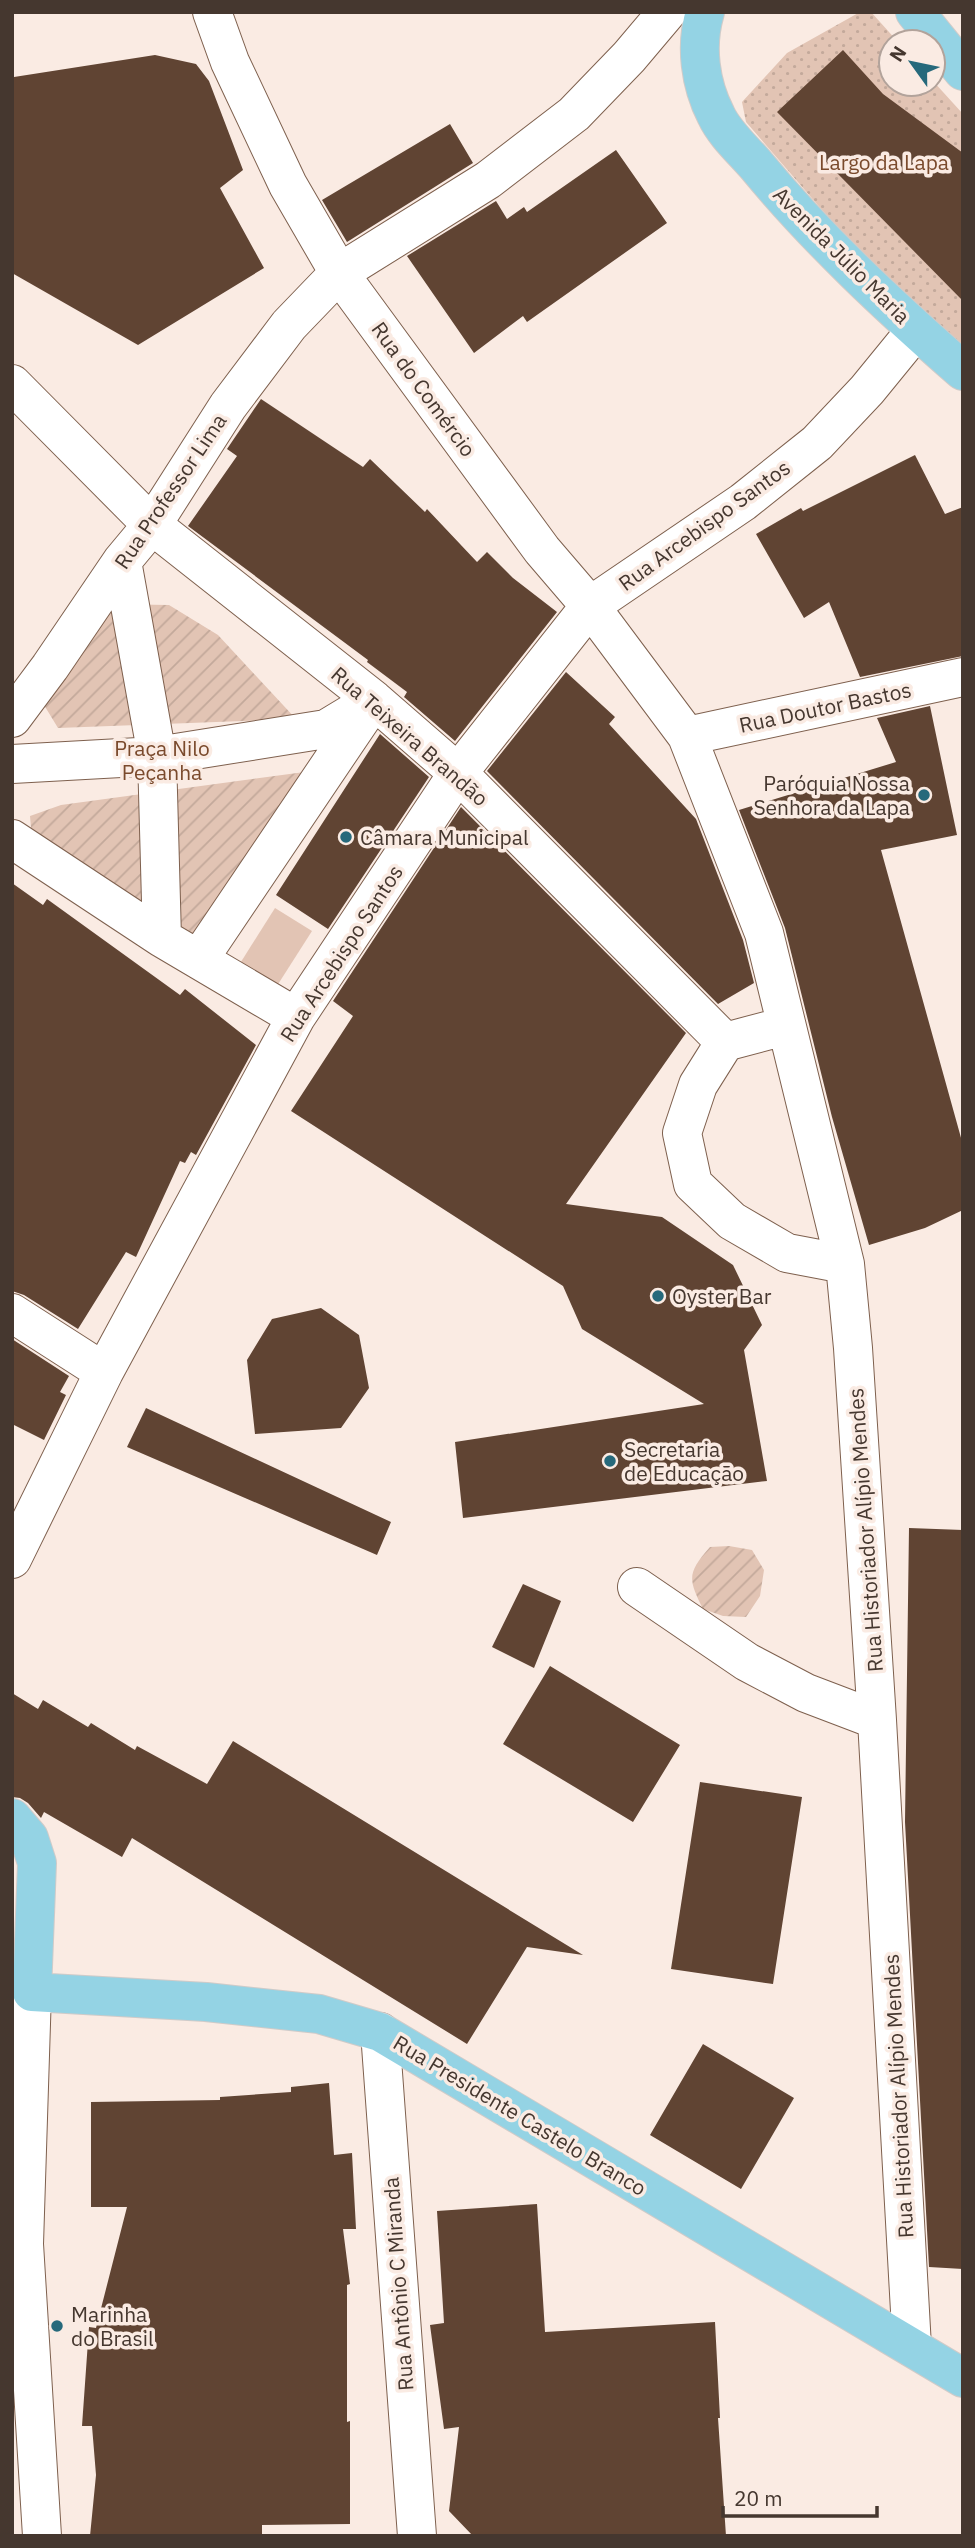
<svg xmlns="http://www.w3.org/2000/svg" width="975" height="2548" viewBox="0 0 975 2548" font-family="'IBM Plex Sans',sans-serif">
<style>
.grass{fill:#e2c4b4}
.park{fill:url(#park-dots)}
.garden{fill:url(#garden-furrows)}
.building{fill:#604433}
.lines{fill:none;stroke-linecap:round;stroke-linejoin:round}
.minor-casing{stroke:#7e604e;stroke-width:40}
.major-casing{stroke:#cfcbc9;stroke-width:40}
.minor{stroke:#fff;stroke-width:38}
.major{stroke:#94d3e4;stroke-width:38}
.poi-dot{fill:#26697b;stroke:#faebe3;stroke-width:2.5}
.labels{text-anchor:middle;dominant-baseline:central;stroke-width:7;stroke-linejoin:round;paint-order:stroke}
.park-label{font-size:21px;fill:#7a4a2c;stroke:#faebe3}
.street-label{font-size:21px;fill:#45372f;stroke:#faebe3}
.poi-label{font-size:21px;fill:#45372f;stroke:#faebe3;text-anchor:start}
</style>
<defs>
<pattern id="park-dots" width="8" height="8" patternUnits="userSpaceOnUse" patternTransform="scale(1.75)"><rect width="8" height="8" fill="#e2c4b4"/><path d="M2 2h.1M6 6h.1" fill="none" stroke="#c3a99b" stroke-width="1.8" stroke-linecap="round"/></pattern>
<pattern id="garden-furrows" width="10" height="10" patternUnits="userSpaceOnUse" patternTransform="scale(1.75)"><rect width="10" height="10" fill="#e2c4b4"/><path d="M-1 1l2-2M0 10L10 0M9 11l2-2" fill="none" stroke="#c3a99b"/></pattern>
</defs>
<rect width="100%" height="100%" fill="#faebe3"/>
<path class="grass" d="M 275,908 L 312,931 L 275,989 L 239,965 Z"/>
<path class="park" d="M 860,12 L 871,12 L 898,42 L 891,42 L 891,84 L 933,84 L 933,81 L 963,114 L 963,360 L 931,336 L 746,122 L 742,102 L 787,53 Z"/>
<path class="garden" d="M 109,604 L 169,605 L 218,635 L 296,719 L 58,728 L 44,705 Z
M 312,771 L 190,944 L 32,839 L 30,816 L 61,805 Z
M 729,1546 L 752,1550 L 764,1570 L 760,1596 L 746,1617 L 723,1616 L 703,1609 C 688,1579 687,1573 710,1547 Z"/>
<path class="building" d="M 843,50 L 883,94 L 963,153 L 963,301 L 777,112 Z
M 155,55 L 196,64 L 209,81 L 243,170 L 220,188 L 264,268 L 138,345 L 12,273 L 14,77 Z
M 450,124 L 473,163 L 347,242 L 322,200 Z
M 616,150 L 667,223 L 527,322 L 523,316 L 474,353 L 407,256 L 496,201 L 507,219 L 524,207 L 527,212 Z
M 261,399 L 363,467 L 370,459 L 425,512 L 427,509 L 477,562 L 487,552 L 513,578 L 557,612 L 455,741 L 404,697 L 407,692 L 367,662 L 368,660 L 188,526 L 237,456 L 227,449 Z
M 915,455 L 945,514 L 963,507 L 963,656 L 860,677 L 829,602 L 804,618 L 756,534 L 801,508 L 803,511 Z
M 566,672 L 615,717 L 609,724 L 696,819 L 743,940 L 754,983 L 718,1004 L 487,771 Z
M 930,706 L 957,835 L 881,850 L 963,1145 L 963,1210 L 925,1228 L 869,1245 L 832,1117 L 785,928 L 739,810 L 896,762 L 877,718 Z
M 380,734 L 429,777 L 328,929 L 276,895 Z
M 461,807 L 686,1033 L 566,1204 L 662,1217 L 733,1265 L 762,1325 L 744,1350 L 767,1481 L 463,1518 L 455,1442 L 704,1404 L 582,1329 L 563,1286 L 291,1111 L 353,1016 L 333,1001 Z
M 12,883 L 43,905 L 47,899 L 180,995 L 185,989 L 256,1045 L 196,1155 L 191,1152 L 185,1163 L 180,1161 L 136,1257 L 126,1252 L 78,1329 L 24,1295 L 12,1291 Z
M 321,1308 L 359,1335 L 369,1388 L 341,1428 L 255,1434 L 247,1360 L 272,1319 Z
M 12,1339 L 69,1376 L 60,1392 L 66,1395 L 44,1440 L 12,1424 Z
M 146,1408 L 391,1522 L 377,1555 L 127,1447 Z
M 909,1528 L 963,1530 L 963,2269 L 929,2267 L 905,1822 Z
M 523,1584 L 561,1601 L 534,1668 L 492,1647 Z
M 550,1666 L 680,1745 L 633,1822 L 503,1744 Z
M 12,1693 L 38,1709 L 43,1700 L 88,1727 L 91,1723 L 135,1750 L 137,1746 L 207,1784 L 233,1741 L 583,1955 L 527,1947 L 467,2044 L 132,1838 L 122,1857 L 44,1812 L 41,1818 L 28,1803 L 20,1798 L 12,1797 Z
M 700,1782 L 802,1797 L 773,1984 L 671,1969 Z
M 703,2044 L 794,2098 L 741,2189 L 650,2135 Z
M 329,2083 L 334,2155 L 352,2153 L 356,2229 L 343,2229 L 350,2284 L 347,2285 L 347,2422 L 350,2421 L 350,2524 L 262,2525 L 262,2536 L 90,2536 L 96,2475 L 92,2426 L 82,2426 L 89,2327 L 96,2328 L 127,2207 L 91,2207 L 91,2102 L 220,2100 L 220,2097 L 291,2092 L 291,2087 Z
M 537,2204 L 545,2332 L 715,2322 L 720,2418 L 718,2418 L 726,2536 L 473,2536 L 449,2511 L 459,2427 L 444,2429 L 430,2325 L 444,2323 L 437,2211 Z"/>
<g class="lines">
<defs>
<path id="minor" d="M 212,12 L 230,62 L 288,185 L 339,273 L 542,550 L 590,606 L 687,736 L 764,933 L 845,1264 L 853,1348 L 877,1720 L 912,2347
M 12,384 L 152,525 L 374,700 L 458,773 L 725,1042 L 785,1026
M 122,561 L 157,756 L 162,938
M 12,718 L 50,667 L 122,561 L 152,525 L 228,406 L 289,325 L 339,273 L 488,180 L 574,114 L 629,57 L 667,12
M 687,736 L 963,677
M 12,764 L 157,756 L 326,729 L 374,700
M 12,839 L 162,938 L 296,1017
M 199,959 L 367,710
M 725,1042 L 698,1085 L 682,1133 L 693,1184 L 732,1221 L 787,1253 L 845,1264
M 12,1313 L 104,1372
M 12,1559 L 104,1372 L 296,1017 L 458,773 L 590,606 L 743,502 L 817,443 L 867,390 L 916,330
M 637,1587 L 747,1662 L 806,1693 L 877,1720
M 32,1992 L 24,2244 L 42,2536
M 380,2032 L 417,2536"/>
<path id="major" d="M 705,12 C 695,46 700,84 716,115 C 724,133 743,150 756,165 C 818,240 890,307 963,371
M 915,12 L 963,71
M 12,1818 L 29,1838 L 37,1863 L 32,1992 L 206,2002 L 319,2014 L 380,2032 L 963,2378"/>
</defs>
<use href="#minor" class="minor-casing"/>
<use href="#major" class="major-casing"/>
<use href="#minor" class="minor"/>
<use href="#major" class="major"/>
</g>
<g class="poi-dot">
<circle cx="924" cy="795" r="7"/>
<circle cx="346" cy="837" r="7"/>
<circle cx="658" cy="1296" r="7"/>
<circle cx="610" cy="1461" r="7"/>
<circle cx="57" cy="2326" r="7"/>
</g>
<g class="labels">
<g class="park-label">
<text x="884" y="162">Largo da Lapa</text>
<text x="162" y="748">Praça Nilo<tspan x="162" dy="24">Peçanha</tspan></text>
</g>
<g class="street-label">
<text transform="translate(842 255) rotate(45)">Avenida Júlio Maria</text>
<text transform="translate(424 389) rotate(54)">Rua do Comércio</text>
<text transform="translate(170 491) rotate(-56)">Rua Professor Lima</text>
<text transform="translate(704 525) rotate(-36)">Rua Arcebispo Santos</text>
<text transform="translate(825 707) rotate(-12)">Rua Doutor Bastos</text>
<text transform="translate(410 736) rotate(41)">Rua Teixeira Brandão</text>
<text transform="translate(341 953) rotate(-57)">Rua Arcebispo Santos</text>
<text transform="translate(865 1530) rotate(-94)">Rua Historiador Alípio Mendes</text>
<text transform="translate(898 2096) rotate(-93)">Rua Historiador Alípio Mendes</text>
<text transform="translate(520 2115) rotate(31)">Rua Presidente Castelo Branco</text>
<text transform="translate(398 2284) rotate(-94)">Rua Antônio C Miranda</text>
</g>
<g class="poi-label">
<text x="910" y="783" text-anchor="end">Paróquia Nossa<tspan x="910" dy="24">Senhora da Lapa</tspan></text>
<text x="360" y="837">Câmara Municipal</text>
<text x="672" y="1296">Oyster Bar</text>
<text x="624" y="1449">Secretaria<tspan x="624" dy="24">de Educação</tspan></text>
<text x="71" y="2314">Marinha<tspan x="71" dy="24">do Brasil</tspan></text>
</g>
</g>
<rect width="975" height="2548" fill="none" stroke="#45372f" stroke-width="28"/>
<g transform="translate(912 63) rotate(303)"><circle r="33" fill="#faebe3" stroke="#b2a39b" stroke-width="2"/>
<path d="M0-5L12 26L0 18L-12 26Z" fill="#26697b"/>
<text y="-10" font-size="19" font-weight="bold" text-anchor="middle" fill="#45372f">N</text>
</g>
<path d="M723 2506v10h154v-10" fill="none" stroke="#45372f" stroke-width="3.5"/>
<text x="734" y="2506" font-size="21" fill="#45372f" stroke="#faebe3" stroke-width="5" paint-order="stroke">20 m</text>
</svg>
